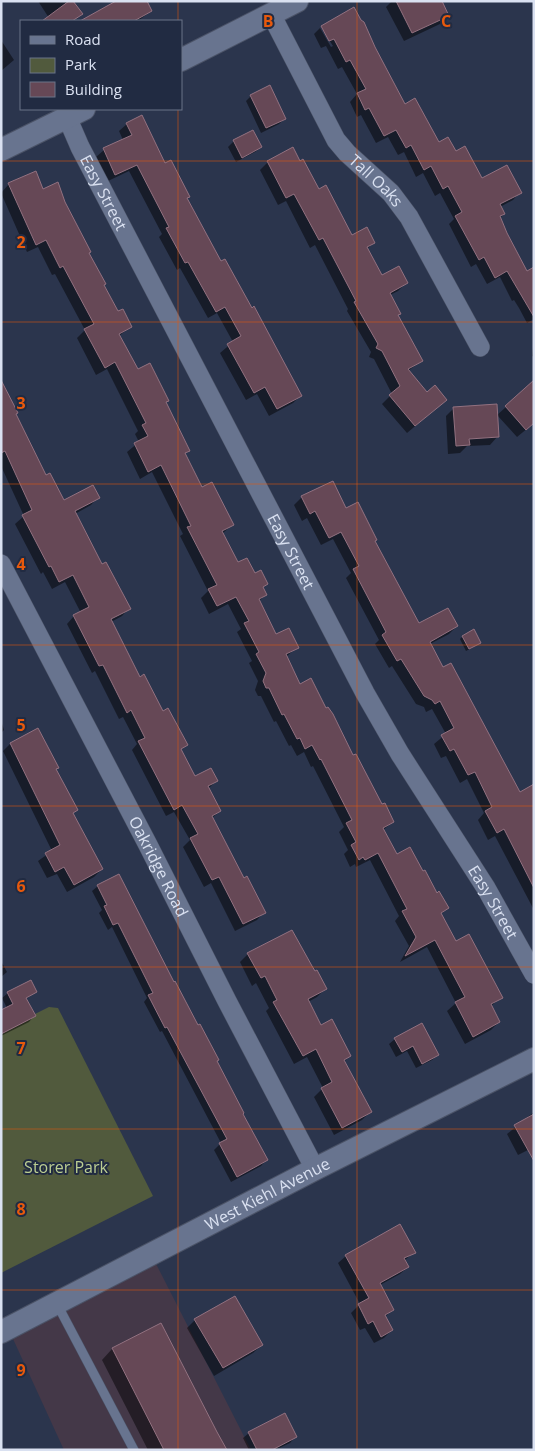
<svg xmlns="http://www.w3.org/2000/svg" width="535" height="1451" viewBox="0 0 535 1451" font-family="'Open Sans',sans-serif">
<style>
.commercial{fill:#443848}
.green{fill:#515a3d}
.shadow{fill:#0007}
.building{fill:#664856;stroke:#927180}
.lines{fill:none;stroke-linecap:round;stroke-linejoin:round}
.service-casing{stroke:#4b5367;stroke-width:10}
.minor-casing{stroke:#4b5367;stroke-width:20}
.tertiary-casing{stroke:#4b5367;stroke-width:24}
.service{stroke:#68748f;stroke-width:9}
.minor{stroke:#68748f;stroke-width:19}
.tertiary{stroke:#68748f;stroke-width:22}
.grid{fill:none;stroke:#e8590c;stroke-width:1;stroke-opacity:0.55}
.labels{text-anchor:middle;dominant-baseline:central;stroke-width:4;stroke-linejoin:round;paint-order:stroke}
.street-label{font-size:16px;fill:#dae1f1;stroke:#212b42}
.park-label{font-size:16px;fill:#bcce92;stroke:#212b42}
.grid-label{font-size:16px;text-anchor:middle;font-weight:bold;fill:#e8590c;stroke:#212b42;stroke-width:4;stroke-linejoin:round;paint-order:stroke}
</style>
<rect width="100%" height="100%" fill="#2b354d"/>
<path class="commercial" d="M 151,1254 L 251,1450 L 64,1450 L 8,1328 Z"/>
<path class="green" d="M 49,1007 L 58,1008 L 153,1196 L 1,1273 L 1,1031 Z"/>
<path class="shadow" d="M 38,1 L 72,1 L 81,14 L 72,21 L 45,21 L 49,18 Z
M 392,1 L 441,1 L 448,15 L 440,24 L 404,41 L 386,7 Z
M 151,11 L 138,21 L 87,21 L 91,17 Z
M 321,27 L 374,47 L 405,105 L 438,143 L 456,152 L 482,180 L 520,192 L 513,200 L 500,207 L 504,214 L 500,218 L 506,233 L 527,272 L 534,269 L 534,319 L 527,323 L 519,308 L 514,300 L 512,301 L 500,277 L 487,284 L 476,264 L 471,267 L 449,224 L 454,219 L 440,193 L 435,196 L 423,173 L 416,177 L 404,152 L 398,155 L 388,137 L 376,143 L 361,115 L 357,117 L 350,102 L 357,94 L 342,67 L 338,69 L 326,46 L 321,48 L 314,34 L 320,28 L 331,47 L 333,46 Z
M 1,40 L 14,60 L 1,71 Z
M 251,96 L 285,118 L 279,124 L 261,133 L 246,101 Z
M 127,124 L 164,165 L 188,197 L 186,199 L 220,263 L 300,396 L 293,403 L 269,416 L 257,394 L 246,400 L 220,353 L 233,342 L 217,313 L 208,318 L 180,268 L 177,270 L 159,237 L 162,234 L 129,171 L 108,181 L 96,157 L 104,150 L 123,140 L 119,131 Z
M 253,131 L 261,147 L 255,152 L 236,162 L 228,147 L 234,141 Z
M 268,162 L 300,162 L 318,191 L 352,236 L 374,242 L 367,249 L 381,276 L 406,283 L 398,291 L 390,295 L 397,315 L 421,361 L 408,371 L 427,394 L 446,400 L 407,433 L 382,404 L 392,394 L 374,359 L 369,357 L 371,352 L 347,311 L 348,309 L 315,245 L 310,248 L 286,201 L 278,205 L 260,170 Z
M 9,184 L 43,190 L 88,253 L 118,313 L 131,326 L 119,336 L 137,371 L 189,450 L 184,454 L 202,489 L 233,524 L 222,534 L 238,564 L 267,584 L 262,588 L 265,595 L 259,601 L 276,636 L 297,647 L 286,657 L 300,686 L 352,757 L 382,806 L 393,822 L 383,830 L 396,855 L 436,894 L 447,908 L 440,915 L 456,942 L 501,997 L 490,1007 L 499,1022 L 491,1030 L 465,1044 L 447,1011 L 456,1003 L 427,947 L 400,962 L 409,946 L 395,921 L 399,916 L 370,860 L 356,867 L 355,864 L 350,867 L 344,854 L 348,850 L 339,832 L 344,827 L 313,766 L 311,767 L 304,752 L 297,756 L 291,745 L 289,746 L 276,721 L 274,722 L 261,696 L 258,696 L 255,690 L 258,681 L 249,663 L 252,661 L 237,632 L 241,629 L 228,604 L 209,614 L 201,598 L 208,591 L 180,536 L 183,534 L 152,472 L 140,479 L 127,452 L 139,442 L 135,434 L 138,431 L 107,369 L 96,375 L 77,338 L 85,330 L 55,274 L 52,275 L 38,247 L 27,252 L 1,193 Z
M 534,340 L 534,357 L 532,356 Z
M 534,382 L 534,423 L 517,437 L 497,415 Z
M 1,384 L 45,477 L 63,502 L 98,497 L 91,505 L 75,514 L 102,565 L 129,608 L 122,616 L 111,622 L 139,678 L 186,745 L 180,751 L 195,778 L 216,781 L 208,789 L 220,811 L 212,818 L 243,880 L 264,912 L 257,920 L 235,931 L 211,883 L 204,887 L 183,847 L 190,840 L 174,812 L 166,816 L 132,750 L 137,744 L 123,717 L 119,719 L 95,671 L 92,673 L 67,624 L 74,616 L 81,613 L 65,582 L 52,589 L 43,572 L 41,574 L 15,524 L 24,516 L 1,466 Z
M 454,408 L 498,436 L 490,445 L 467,446 L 460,453 L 448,454 L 446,416 Z
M 302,497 L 346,509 L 374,542 L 419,625 L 457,626 L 449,634 L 430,644 L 443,669 L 534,826 L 534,910 L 495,836 L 488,840 L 478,820 L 484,813 L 467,779 L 460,783 L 446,756 L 441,758 L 434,744 L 446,734 L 432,709 L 426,712 L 424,707 L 416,704 L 392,666 L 389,668 L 375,644 L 379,640 L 346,578 L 351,573 L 333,539 L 321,545 L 307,518 L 302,521 L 294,505 Z
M 462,637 L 477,645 L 466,651 L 460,639 Z
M 1,720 L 4,730 L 1,733 Z
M 10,744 L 76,810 L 72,814 L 102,869 L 94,877 L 67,892 L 57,874 L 47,878 L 38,861 L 52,851 L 3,751 Z
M 98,886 L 173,984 L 216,1061 L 241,1114 L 266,1160 L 261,1166 L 231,1182 L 214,1150 L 221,1143 L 162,1031 L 160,1032 L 144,1002 L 147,998 L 112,927 L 108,930 L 99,913 L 102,910 L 92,891 Z
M 248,954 L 325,989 L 317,997 L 308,1002 L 321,1026 L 349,1056 L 344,1062 L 370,1112 L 362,1120 L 334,1135 L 314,1097 L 323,1088 L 307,1057 L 294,1064 L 266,1011 L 269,1008 L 256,983 L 252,986 L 240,962 Z
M 1,961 L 7,972 L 1,977 Z
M 35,992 L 26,999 L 34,1016 L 29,1022 L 1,1036 L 1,1011 L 7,1008 L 2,998 L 8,993 Z
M 395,1039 L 437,1055 L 432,1060 L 416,1068 L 407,1051 L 396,1057 L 389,1044 Z
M 534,1112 L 534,1151 L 532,1148 L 518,1155 L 507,1134 Z
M 414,1252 L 404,1261 L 408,1267 L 400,1274 L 380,1285 L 393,1309 L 385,1317 L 392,1330 L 384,1338 L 374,1343 L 365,1328 L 360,1330 L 351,1313 L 360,1304 L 338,1263 L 346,1256 Z
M 195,1320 L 262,1345 L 253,1353 L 214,1376 L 187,1328 Z
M 160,1324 L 225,1450 L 148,1450 L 102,1360 L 112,1349 Z
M 249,1433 L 295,1437 L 290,1443 L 275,1450 L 249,1450 L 243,1438 Z"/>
<path class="building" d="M 69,1 L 73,1 L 83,14 L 72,21 L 42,21 Z
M 116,1 L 147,1 L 152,11 L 134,21 L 80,21 Z
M 396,1 L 442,1 L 449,16 L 412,33 Z
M 354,7 L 361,20 L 364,22 L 375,47 L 405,104 L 415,98 L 439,142 L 448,137 L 456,151 L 465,146 L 482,178 L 507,165 L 522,193 L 500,204 L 505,214 L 500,216 L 507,233 L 527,271 L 534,267 L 534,317 L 507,271 L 495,278 L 484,257 L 479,260 L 455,216 L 462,212 L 448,186 L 443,189 L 431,166 L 424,170 L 411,145 L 406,148 L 396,130 L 384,136 L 369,108 L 365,110 L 357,93 L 366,89 L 350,60 L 346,62 L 334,39 L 329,41 L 321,26 Z
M 270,85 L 286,119 L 266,128 L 250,95 Z
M 142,115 L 165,163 L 171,160 L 190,197 L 187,198 L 221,261 L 225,259 L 252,308 L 254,306 L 302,396 L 277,409 L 265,387 L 254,393 L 227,344 L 241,336 L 225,307 L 216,312 L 188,262 L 185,263 L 166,228 L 169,227 L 137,165 L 115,175 L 103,148 L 132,135 L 126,123 Z
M 253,130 L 262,147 L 242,158 L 233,140 Z
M 293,147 L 300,161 L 303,159 L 319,189 L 326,185 L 352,235 L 367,227 L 375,243 L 367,247 L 382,275 L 399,266 L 408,283 L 390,293 L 401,314 L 398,315 L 423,361 L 408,369 L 427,392 L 435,385 L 447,400 L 415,426 L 389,395 L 400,386 L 382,351 L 376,348 L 378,344 L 354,302 L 356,301 L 323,238 L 319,240 L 294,194 L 286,198 L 267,161 Z
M 36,171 L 43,189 L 58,182 L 65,202 L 91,252 L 89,253 L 106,284 L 104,285 L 118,311 L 123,309 L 132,327 L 119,334 L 138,369 L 150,363 L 169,401 L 166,402 L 190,451 L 185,453 L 202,487 L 212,482 L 234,525 L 222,531 L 238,562 L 247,558 L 255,573 L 261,570 L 268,584 L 263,587 L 267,595 L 259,599 L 276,634 L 289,628 L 299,648 L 286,654 L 300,684 L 311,678 L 326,708 L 328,707 L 333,714 L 353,755 L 356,754 L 382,804 L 385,803 L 394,822 L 383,828 L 397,854 L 410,847 L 423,871 L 425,870 L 437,893 L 439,891 L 449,908 L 441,913 L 456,941 L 469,934 L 503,998 L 491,1004 L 500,1022 L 473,1037 L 455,1002 L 465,997 L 435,940 L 405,956 L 416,937 L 402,911 L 407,909 L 378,853 L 365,860 L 363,857 L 359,860 L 351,845 L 356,842 L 346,823 L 352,820 L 321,759 L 320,760 L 312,745 L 305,749 L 300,738 L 297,739 L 284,714 L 282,715 L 269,688 L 266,688 L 263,681 L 266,673 L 256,654 L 259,652 L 244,623 L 249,621 L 236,597 L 217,606 L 208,589 L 217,585 L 187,527 L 191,526 L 161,465 L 148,472 L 134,443 L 148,436 L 142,425 L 146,423 L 115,362 L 105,368 L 84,329 L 94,324 L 63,266 L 60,268 L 46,240 L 36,245 L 8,183 Z
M 1,380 L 18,413 L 16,414 L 46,475 L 50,473 L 64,500 L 93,485 L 100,498 L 75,511 L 102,564 L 106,562 L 131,609 L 111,619 L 140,677 L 144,674 L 163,711 L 168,708 L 188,745 L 181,749 L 195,776 L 211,768 L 218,781 L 208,786 L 221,811 L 212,816 L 244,878 L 247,876 L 266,913 L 243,924 L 219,877 L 212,880 L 190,838 L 198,834 L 182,805 L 174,810 L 138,741 L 145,738 L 131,710 L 127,713 L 103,665 L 99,666 L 73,615 L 89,607 L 73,575 L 59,582 L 51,566 L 49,567 L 22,515 L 32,510 L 5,451 L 1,453 Z
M 534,380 L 534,423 L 526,430 L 505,406 Z
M 497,404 L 499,437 L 469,439 L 470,445 L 456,446 L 453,407 Z
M 333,481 L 346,508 L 358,502 L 377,540 L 375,541 L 419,623 L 448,608 L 458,626 L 430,642 L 443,667 L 451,663 L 520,792 L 534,784 L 534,888 L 504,829 L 497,833 L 485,811 L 492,807 L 475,772 L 468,775 L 454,749 L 450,751 L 441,735 L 454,728 L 440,701 L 435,704 L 432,700 L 424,696 L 401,659 L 397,661 L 382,635 L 386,632 L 353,569 L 359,566 L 341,532 L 329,538 L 315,511 L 310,514 L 301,496 Z
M 474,629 L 481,643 L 469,649 L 462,636 Z
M 38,728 L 59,768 L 56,769 L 78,810 L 73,813 L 103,869 L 74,885 L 64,867 L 55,872 L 45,853 L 60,845 L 10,743 Z
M 119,874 L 174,982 L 175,981 L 198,1025 L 200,1024 L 219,1060 L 217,1061 L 244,1113 L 243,1114 L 268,1160 L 237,1177 L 219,1143 L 227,1139 L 167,1027 L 165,1028 L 148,995 L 153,993 L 118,923 L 113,925 L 104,906 L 107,905 L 97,885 Z
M 292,930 L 312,966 L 315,971 L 317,970 L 327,989 L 308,999 L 321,1025 L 332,1019 L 351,1056 L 344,1060 L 372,1112 L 342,1128 L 321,1088 L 332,1082 L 316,1049 L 303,1056 L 273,1002 L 277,1000 L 265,976 L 261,978 L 247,953 Z
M 31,980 L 37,992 L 26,998 L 36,1016 L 1,1034 L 1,1010 L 13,1004 L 7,992 Z
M 422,1023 L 439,1055 L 422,1064 L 413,1046 L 402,1052 L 394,1038 Z
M 534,1114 L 534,1161 L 514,1125 Z
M 400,1224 L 416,1253 L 404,1258 L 409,1267 L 380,1283 L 394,1310 L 385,1315 L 393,1330 L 381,1337 L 373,1321 L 368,1324 L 358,1304 L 369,1298 L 345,1255 Z
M 235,1296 L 263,1345 L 223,1368 L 194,1319 Z
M 161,1323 L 217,1432 L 227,1450 L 164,1450 L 112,1348 Z
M 285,1413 L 297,1437 L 272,1450 L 257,1450 L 248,1432 Z"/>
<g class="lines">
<defs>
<path id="service" d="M 57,1304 L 134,1450"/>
<g id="minor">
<path id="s1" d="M 271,14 L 336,140 L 347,153 L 391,193 L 409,217 L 480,347"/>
<path id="s2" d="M 67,117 L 80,147 L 365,693 L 400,754 L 486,888 L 534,974"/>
<path id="s3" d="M 1,564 L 148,845 L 227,1001 L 315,1169"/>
</g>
<g id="tertiary">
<path d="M 181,60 L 297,1"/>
<path d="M 1,150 L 84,109"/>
<path id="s4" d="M 1,1332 L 315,1169 L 534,1059"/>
</g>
</defs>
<use href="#service" class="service-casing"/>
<use href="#minor" class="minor-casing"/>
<use href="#tertiary" class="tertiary-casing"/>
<use href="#service" class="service"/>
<use href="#minor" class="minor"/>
<use href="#tertiary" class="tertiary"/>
</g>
<path class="grid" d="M 178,1 L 178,21M 357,1 L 357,1450M 178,109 L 178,1450M 1,161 L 534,161M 1,322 L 534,322M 1,484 L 534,484M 1,645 L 534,645M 1,806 L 534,806M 1,967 L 534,967M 1,1129 L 534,1129M 1,1290 L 534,1290"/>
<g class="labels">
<g class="street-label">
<text stroke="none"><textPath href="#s1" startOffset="199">Tall Oaks</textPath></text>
<text stroke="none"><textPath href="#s2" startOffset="84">Easy Street</textPath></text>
<text stroke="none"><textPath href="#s2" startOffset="489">Easy Street</textPath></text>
<text stroke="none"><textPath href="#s3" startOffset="341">Oakridge Road</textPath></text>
<text stroke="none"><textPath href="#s2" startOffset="894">Easy Street</textPath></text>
<text stroke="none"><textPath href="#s4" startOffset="300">West Kiehl Avenue</textPath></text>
</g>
<g class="park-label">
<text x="66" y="1167">Storer Park</text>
</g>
</g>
<g class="grid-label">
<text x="268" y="27">B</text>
<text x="446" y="27">C</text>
<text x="21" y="248">2</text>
<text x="21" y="409">3</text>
<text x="21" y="570">4</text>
<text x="21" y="731">5</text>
<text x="21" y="892">6</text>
<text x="21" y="1054">7</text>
<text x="21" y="1215">8</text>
<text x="21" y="1376">9</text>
</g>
<rect width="535" height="1451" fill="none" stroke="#dae1f1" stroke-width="5"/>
<rect x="20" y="20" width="162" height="90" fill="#212b42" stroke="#6b7488"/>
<rect x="30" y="36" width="25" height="8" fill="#68748f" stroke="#6b7488"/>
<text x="65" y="45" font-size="15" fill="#dae1f1">Road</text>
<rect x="30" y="58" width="25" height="15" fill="#515a3d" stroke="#6b7488"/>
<text x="65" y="70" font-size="15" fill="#dae1f1">Park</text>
<rect x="30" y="82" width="25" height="15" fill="#664856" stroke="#6b7488"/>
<text x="65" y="95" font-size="15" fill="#dae1f1">Building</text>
</svg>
